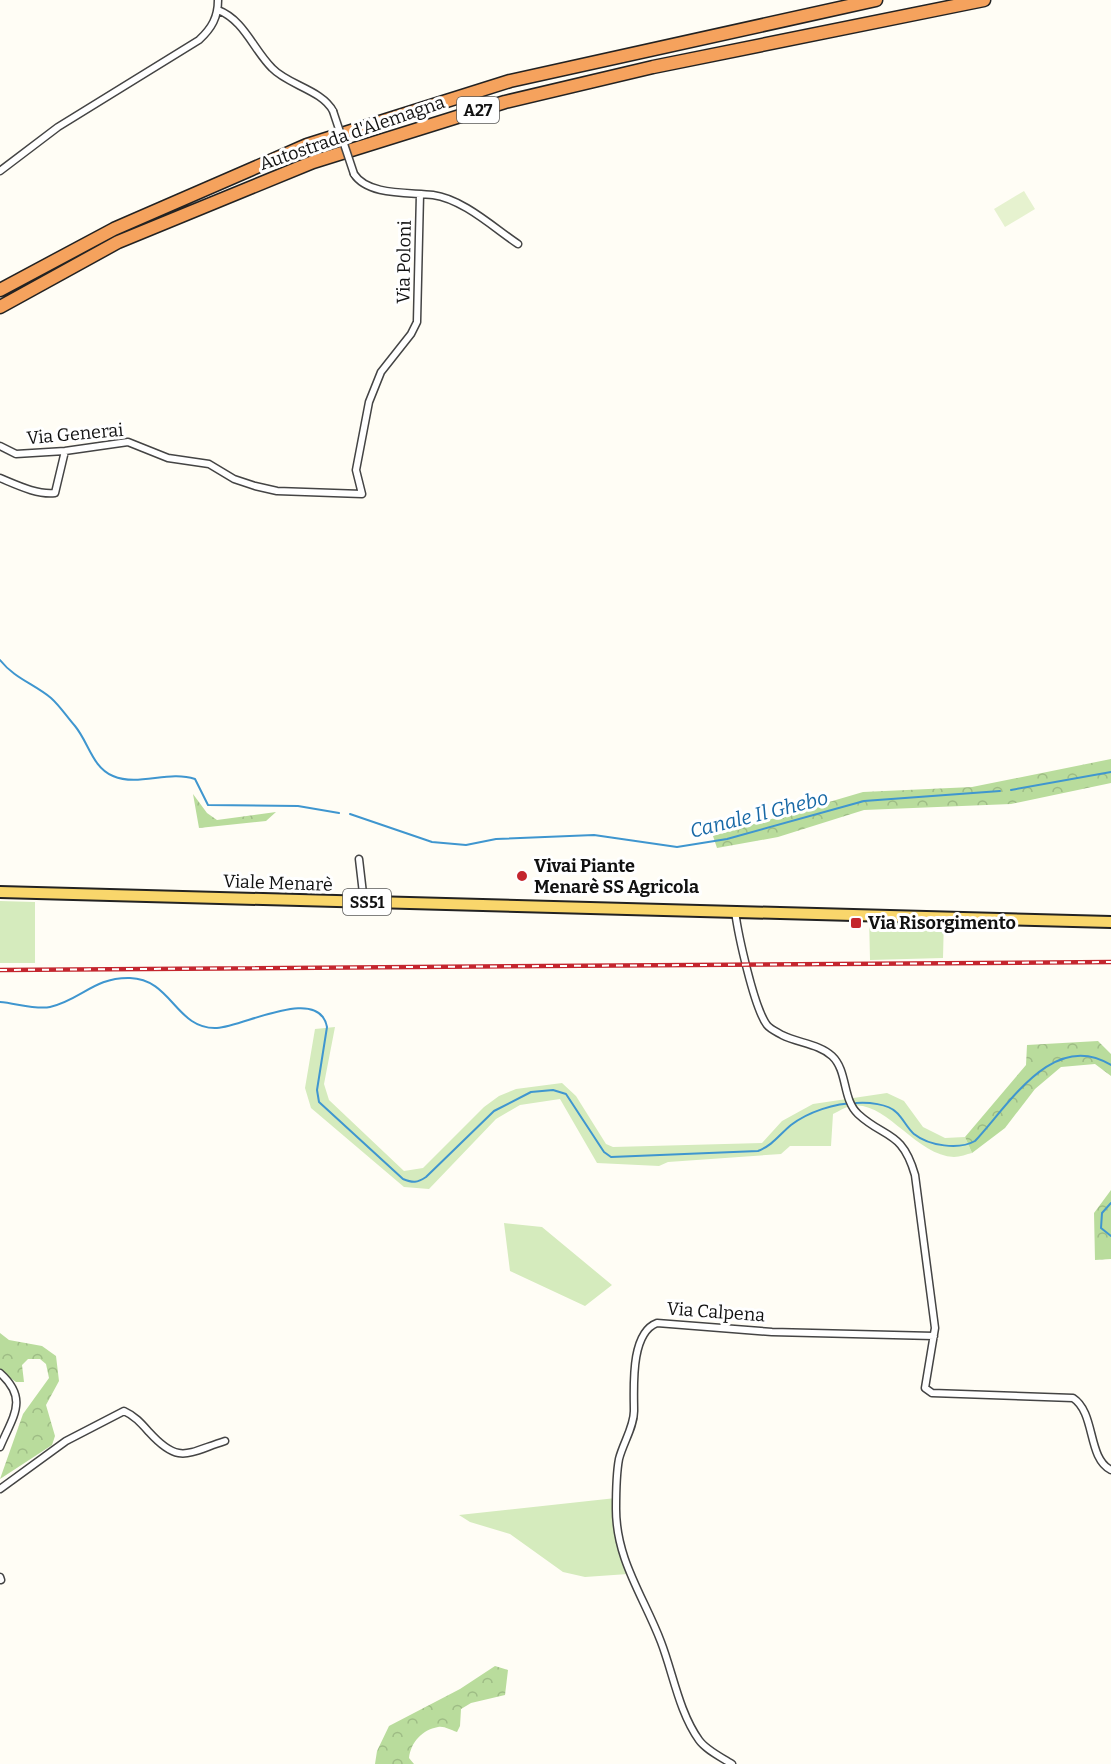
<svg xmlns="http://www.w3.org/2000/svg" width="1111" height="1764" viewBox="0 0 1111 1764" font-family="Bitter,serif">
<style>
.grass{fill:#d5ebbd}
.forest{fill:url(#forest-crowns)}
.pitch{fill:#e6f2cf}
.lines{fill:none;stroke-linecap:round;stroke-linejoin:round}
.stream{stroke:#3f96cf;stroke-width:2}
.street-casing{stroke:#444;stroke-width:9}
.primary-casing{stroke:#222;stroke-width:14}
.highway-casing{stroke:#222;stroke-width:15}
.street{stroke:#fff;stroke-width:6}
.primary{stroke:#f9d66b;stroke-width:10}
.highway{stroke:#f5a25d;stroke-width:12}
.rail-casing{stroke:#c4262e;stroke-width:4.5}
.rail{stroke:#fff;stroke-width:2;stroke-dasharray:7;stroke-linecap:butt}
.street-bridge-casing{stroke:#444;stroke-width:9;stroke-linecap:butt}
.street-bridge{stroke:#fff;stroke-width:6}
.poi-dot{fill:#c4262e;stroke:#fff;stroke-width:2}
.labels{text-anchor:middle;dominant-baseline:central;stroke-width:6;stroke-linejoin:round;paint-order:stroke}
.shield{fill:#fff;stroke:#585858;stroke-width:1.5}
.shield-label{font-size:16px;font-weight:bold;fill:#111}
.street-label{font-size:18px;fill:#111;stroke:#fff}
.poi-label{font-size:18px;font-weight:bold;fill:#111;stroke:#fff;text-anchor:start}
.water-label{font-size:20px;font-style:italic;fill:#1768a6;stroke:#fff}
</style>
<defs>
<pattern id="forest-crowns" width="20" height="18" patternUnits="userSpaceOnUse" patternTransform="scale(1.5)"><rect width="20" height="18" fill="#b9dc9c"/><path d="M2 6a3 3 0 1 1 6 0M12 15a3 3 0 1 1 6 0" fill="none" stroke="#9ebc85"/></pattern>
</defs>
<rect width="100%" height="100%" fill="#fffdf5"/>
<path class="grass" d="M 0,901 L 35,902 L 35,963 L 0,963 Z
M 869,915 L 944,917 L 943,958 L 870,960 Z
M 335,1027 L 324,1084 L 329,1100 L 404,1171 L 423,1168 L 484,1107 L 499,1096 L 516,1089 L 562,1083 L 576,1096 L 606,1144 L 613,1147 L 762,1143 L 782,1121 L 813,1104 L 887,1093 L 904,1101 L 923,1127 L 945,1138 L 965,1137 L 972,1153 C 967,1154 960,1157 954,1157 C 915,1155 885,1099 851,1106 C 845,1107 839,1111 833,1114 L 831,1146 L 790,1146 L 781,1154 L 668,1162 L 659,1166 L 597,1163 L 560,1099 L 520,1105 L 496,1119 L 429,1189 L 404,1187 L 311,1108 L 305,1088 L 315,1029 Z
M 504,1223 L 542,1227 L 612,1285 L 585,1306 L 510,1271 Z
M 616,1498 L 616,1512 L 628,1574 L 585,1577 L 563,1572 L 510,1534 L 470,1522 L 459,1515 Z"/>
<path class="forest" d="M 1111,759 L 1111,783 L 1011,804 L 864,810 L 778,837 L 717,848 L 713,836 L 863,792 L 972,787 Z
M 193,794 L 207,813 L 217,820 L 276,812 L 266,821 L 199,828 Z
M 1098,1041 L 1111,1054 L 1111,1076 L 1095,1064 L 1061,1067 L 1035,1089 L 1005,1128 L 972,1153 L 965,1137 L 1026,1065 L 1027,1045 Z
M 1111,1190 L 1111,1259 L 1095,1260 L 1094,1213 Z
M 0,1333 L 9,1340 L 42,1346 L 56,1356 L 59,1381 L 46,1405 L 55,1436 L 52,1445 L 0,1479 L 23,1414 L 49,1378 L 46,1364 L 40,1359 L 28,1359 L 22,1365 L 24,1382 L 16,1382 L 0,1371 Z
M 495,1666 L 508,1670 L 505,1695 L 471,1703 L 461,1709 L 460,1726 L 457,1732 C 450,1730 445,1726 438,1727 C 422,1730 411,1742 409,1758 L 414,1764 L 375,1764 L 377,1751 L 389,1726 L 460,1689 Z"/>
<path class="pitch" d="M 1024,191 L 1035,209 L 1005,227 L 994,209 Z"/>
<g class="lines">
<path class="stream" d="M 0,660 C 14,678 34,684 51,698 C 60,706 67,717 75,726 C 89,743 92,767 113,776 C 139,787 168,770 195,779 L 208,805 L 298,806 L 339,813
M 1011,790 L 1111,772
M 350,814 L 432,842 L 466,845 L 496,839 L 594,835 L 677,847 L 727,839 L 864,801 L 1000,791
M 0,1002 C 15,1003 36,1010 50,1007 C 81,1000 94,977 130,978 C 172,979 176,1030 217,1028 C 245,1026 319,985 327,1027 L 317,1090 L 319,1102 L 403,1179 C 413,1183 417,1183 426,1177 L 494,1111 L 531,1092 L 553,1090 L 566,1094 L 604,1152 L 611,1157 L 758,1151 C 773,1145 779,1135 791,1125 C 808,1112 835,1103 856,1103 C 868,1102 888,1104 896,1112 C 903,1118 907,1128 914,1134 C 929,1146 959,1150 975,1141 C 1009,1105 1053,1029 1111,1065
M 1111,1203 L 1102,1213 L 1101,1228 L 1111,1236"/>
<defs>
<path id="street" d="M 218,10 C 244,20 253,49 272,68 C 288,85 322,90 333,111
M 0,171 L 58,127 L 199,40 C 212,28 218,17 218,0
M 354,174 C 368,196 410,192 433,195 C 463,199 494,228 518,244
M 0,446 L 16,454 L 65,451 L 128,442 L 168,458 L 209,464 L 234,479 L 255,486 L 277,491 L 362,494 L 356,470 L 369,402 L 381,372 L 411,334 L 417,322 L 420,194
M 0,478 C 17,485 37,495 55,493 L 65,451
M 359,859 L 364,902
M 735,911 C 738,934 754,1008 767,1025 C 770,1029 777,1032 782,1035 C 798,1043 819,1044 832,1056 C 848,1071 842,1099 858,1114 C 885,1139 902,1130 915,1175 L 935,1328 L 925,1388 L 932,1393 L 1073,1398 C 1096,1413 1087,1458 1111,1470
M 0,1373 C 29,1399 13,1416 0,1447
M 0,1489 L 66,1441 L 124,1411 C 135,1416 141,1423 149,1432 C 179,1465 187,1453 225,1441
M 0,1577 L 1,1580
M 732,1764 C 721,1757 706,1750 699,1740 C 679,1712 673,1673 661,1642 C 644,1597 616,1560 616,1509 C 616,1493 616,1475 619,1459 C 623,1443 634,1427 634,1411 C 634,1388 630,1333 657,1323 L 772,1332 L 934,1336"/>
<path id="primary" d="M 0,892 L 1111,922"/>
<path id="highway" d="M 0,290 L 114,229 L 307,145 L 510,81 L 876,0
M 0,307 L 118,242 L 313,162 L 505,102 L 653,67 L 984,0"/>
</defs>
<use href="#street" class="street-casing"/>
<use href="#primary" class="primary-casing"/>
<use href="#highway" class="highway-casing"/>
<use href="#street" class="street"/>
<use href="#primary" class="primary"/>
<use href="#highway" class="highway"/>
<defs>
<path id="rail" d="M 0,970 L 1111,962"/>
</defs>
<use href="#rail" class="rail-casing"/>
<use href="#rail" class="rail"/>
<defs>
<path id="street-bridge" d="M 333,111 L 354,174"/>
</defs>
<use href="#street-bridge" class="street-bridge-casing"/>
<use href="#street-bridge" class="street-bridge"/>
</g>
<g class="poi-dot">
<circle cx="522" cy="876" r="6"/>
<rect x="850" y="917" width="12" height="12" rx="3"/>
</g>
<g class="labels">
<g class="shield">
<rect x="457" y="97" width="42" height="26" rx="4.5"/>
<rect x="343" y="889" width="48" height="26" rx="4.5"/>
</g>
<g class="shield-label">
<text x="478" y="110">A27</text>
<text x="367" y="902">SS51</text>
</g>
<g class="street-label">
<text transform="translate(352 133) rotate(-19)">Autostrada d'Alemagna</text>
<text transform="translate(404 262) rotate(-89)">Via Poloni</text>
<text transform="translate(75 434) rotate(-5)">Via Generai</text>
<text transform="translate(278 883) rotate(2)">Viale Menarè</text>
<text transform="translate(716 1312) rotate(4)">Via Calpena</text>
</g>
<g class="poi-label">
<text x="534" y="866">Vivai Piante<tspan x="534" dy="21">Menarè SS Agricola</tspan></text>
<text x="868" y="923">Via Risorgimento</text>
</g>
<g class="water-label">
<text transform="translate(759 814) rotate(-14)">Canale Il Ghebo</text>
</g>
</g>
</svg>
